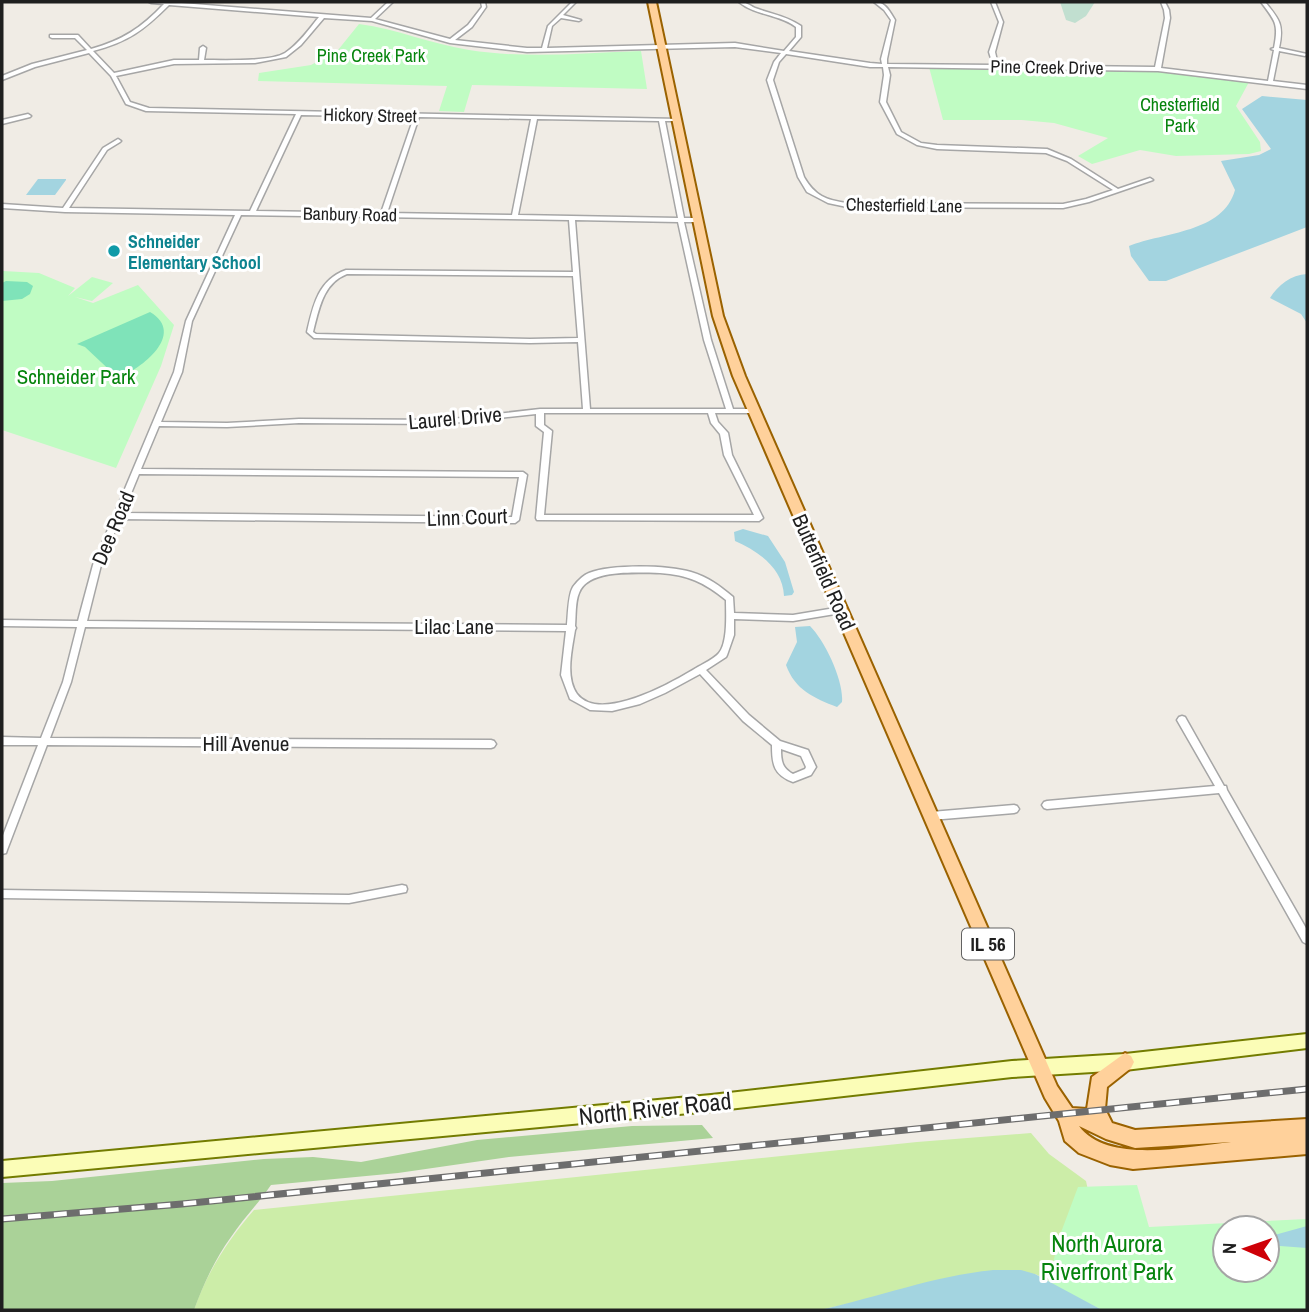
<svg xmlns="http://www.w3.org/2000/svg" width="1309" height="1312" viewBox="0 0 1309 1312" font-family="'Archivo Narrow',sans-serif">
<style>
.grass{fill:#cceda8}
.forest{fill:#aad298}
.wetland{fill:#c1dfd0}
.park{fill:#c0fcc3;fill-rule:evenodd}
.pitch{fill:#7fe3b9}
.water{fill:#a3d4e0}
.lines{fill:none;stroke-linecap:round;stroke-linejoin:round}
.minor-casing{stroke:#a6a6a6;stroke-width:3}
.secondary-casing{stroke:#737c00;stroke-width:4}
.primary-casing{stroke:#9a6200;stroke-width:4}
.minor{fill:#fff;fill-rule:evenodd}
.secondary{fill:#fbfdb7;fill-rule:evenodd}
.primary{fill:#ffd19b;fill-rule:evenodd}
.rail-casing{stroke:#6d6d6d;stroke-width:7}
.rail{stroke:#fff;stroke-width:4.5;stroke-dasharray:13;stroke-linecap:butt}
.culture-dot{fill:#0f9aa8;stroke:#fff;stroke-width:2.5}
.labels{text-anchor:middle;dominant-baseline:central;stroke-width:6;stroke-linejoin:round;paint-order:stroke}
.far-park-label{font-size:18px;fill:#06840d;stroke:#fff}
.far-street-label{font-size:18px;fill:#1f1f1f;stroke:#fff}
.far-culture-label{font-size:18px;font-weight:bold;fill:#0d838f;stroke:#fff;text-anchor:start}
.shield{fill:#fff;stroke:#626262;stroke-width:2}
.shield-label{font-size:19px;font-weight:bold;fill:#1f1f1f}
.park-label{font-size:21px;fill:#06840d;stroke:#fff}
.street-label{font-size:21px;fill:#1f1f1f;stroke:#fff}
.near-street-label{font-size:24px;fill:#1f1f1f;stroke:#fff}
.near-park-label{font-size:24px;fill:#06840d;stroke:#fff}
</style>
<rect width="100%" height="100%" fill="#f0ece5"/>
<path class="grass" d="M 1031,1133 L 1049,1154 L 1086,1181 L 1089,1195 L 1058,1285 L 1035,1274 L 878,1297 L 820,1310 L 194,1310 C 207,1272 228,1240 254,1210 L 917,1142 Z"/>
<path class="forest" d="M 702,1125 L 713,1138 L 509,1157 L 398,1173 L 271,1185 C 258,1204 243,1219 231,1237 C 215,1259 203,1285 194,1310 L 2,1310 L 2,1183 L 52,1181 L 264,1159 L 313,1157 L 361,1162 L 477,1140 L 632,1126 Z"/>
<path class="wetland" d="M 1060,2 L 1095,2 L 1086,16 L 1075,23 L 1066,20 Z"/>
<path class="park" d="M 359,24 C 397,29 431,44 469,50 C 526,59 584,53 641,51 L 647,89 L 472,85 L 464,112 L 439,111 L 447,86 L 258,81 L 259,73 L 311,65 L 338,50 Z
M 929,67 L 1161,71 L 1249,82 L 1236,106 L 1260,142 L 1261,151 L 1249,154 L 1176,156 L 1140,150 L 1092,164 L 1078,156 L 1108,138 L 1054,123 L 1022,120 L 943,120 Z
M 3,271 L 39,273 L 75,288 L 68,296 L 92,277 L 113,283 L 92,301 L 75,297 L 93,303 L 138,285 L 174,325 L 161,366 L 116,468 L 2,430 Z
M 1137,1185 L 1149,1227 L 1307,1219 L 1307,1310 L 1102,1310 L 1048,1283 L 1060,1235 L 1078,1187 ZM 1225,1228 L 1267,1228 L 1267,1270 L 1225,1270 Z"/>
<path class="pitch" d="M 6,281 L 27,282 L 33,286 L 30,294 L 22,299 L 2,301 L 2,283 Z
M 150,312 C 187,334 141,369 118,378 L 85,347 L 77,344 Z"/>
<path class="water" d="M 1262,96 L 1307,100 L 1307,227 L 1166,281 L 1149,281 L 1131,256 L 1129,246 C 1164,232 1223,233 1235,190 L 1221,161 L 1259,155 L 1271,149 L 1242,109 Z
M 38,179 L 66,179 L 66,180 L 55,195 L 26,195 Z
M 1307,274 L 1307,323 L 1301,314 L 1270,298 C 1278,285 1291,275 1307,274 Z
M 743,529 L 768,536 L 785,562 L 794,592 L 792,595 L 784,596 C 783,568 758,551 735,541 L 734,532 Z
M 810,626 C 825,641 844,681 842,702 L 837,707 C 814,698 795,690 786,665 L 797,642 L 795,627 Z
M 1307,1226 L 1307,1248 L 1267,1245 L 1267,1237 Z
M 993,1270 L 1021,1270 L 1035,1274 L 1102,1310 L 820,1310 C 878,1297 934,1276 993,1270 Z"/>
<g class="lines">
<defs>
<path id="minor" d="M 149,2 L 169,2 L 371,18 L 388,2 L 393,2 L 375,19 L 450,39 L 468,25 L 482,7 L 481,2 L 485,2 L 486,7 L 472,27 L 455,40 L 527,48 L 542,48 L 548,26 L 572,2 L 576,2 L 563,15 L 581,20 L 579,21 L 561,18 L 552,26 L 547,48 L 735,43 L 784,51 L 796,37 L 796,27 C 779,14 756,16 739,2 C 746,2 749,5 755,8 C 771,14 787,16 801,26 L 801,37 L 789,51 L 870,63 L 882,64 L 881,59 L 891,20 L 884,10 L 874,2 C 885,1 890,12 895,20 L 887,59 L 887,64 L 993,65 L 989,52 L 999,22 L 991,2 L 995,2 L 1003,22 L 995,52 L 998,65 L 1155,67 L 1165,18 L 1164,10 L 1161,2 L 1165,2 L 1169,10 L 1170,18 L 1161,68 L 1268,81 L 1274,50 L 1271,49 L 1274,48 C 1279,23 1275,21 1261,2 L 1265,2 C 1280,20 1284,25 1279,48 L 1307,54 L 1305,56 L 1279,51 L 1273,81 L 1307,85 L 1307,89 L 1158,71 L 888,67 L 890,75 L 886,102 L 901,132 L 921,143 L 937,145 L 1047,149 L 1071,159 L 1118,189 L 1150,178 L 1153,180 L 1089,202 L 1063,208 L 847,207 L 828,203 L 807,192 L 798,177 L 767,80 L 774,62 L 781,53 L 735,47 L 527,52 L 450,43 L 372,21 L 324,18 L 301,45 L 286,57 L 255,63 L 174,64 L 116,76 L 130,102 L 149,108 L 679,119 L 679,121 L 665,121 L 684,218 L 698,218 L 701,220 L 698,222 L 684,222 L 711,340 L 733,409 L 754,409 L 758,411 L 754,413 L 715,413 L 718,422 L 728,433 L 732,455 L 763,518 L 759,521 L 537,520 L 536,518 L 544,432 L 536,426 L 536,414 L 443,424 L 299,423 L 227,427 L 159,426 L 141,469 L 523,472 L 527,475 L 519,520 L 515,523 L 120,519 L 101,565 L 87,621 L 567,625 C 568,616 568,595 573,587 C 576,583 583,575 589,573 C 611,564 668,565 691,572 C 708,577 720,586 733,597 L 734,613 L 793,615 L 841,607 L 845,610 L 841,613 L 793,621 L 734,619 L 734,635 L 727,655 L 726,657 L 706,670 L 749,715 L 780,741 L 808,750 L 816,767 L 811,775 L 793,782 C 774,775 772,765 772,745 L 743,721 L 700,674 L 665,693 L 640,704 L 612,711 L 590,710 L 570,699 L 561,675 L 566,631 L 85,627 L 71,682 L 50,738 L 491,740 L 494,741 L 496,744 L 494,747 L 491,748 L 47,745 L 7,850 L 6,853 L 2,854 L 2,838 L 38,745 L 2,745 L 2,737 L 41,738 L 63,682 L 77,627 L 2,626 L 2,620 L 78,621 L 93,565 L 174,372 L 186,321 L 235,215 L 65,212 L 2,208 L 2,204 L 63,208 L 103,148 L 118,139 L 121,141 L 120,142 L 107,150 L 69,208 L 250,211 L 296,114 L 146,111 L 126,104 L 111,76 L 89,53 L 35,67 L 2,80 L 2,76 L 32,64 L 87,50 L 75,38 L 52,38 L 50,37 L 50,35 L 78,35 L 91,49 C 123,40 141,28 164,4 L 151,3 ZM 169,5 L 319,17 C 309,29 299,44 285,53 C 270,62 222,60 204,60 L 206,48 L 203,46 L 200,48 L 199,60 L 174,60 L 114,73 L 93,51 C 128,42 144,30 169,5 ZM 786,54 L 870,67 L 883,67 L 884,75 L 880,102 L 897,134 L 917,145 L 937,149 L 1046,153 L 1067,161 L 1113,190 L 1086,199 L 1063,204 L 847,203 C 826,200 815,196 804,177 L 773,80 L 779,62 ZM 301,115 L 414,117 L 381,213 L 256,211 ZM 419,117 L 531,119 L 512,215 L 387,213 ZM 537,119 L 659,121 L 678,218 L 518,215 ZM 241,215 L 569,220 L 573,272 L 346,270 C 318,280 313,306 307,332 L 314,338 L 530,343 L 578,342 L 583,409 L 540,409 L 443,420 L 299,419 L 227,423 L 161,422 L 182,372 L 192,321 ZM 575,220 L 678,222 L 704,340 L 726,409 L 590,409 ZM 347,274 L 573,276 L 578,338 L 530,339 L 316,334 L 313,332 C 319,309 323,283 347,274 ZM 544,413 L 708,413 L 711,423 L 720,434 L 724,455 L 754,515 L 544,515 L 552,431 L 544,425 ZM 139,474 L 519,477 L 512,517 L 123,513 ZM 660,573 C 688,575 704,582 726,600 C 726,614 728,642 719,653 C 714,659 703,664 696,668 C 673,682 600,724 577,694 C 565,677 572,649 575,630 L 576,628 L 575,626 C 576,616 575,602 579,593 C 588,568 639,573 660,573 ZM 781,749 L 801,756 L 806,767 L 805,769 L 793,774 C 782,768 781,761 781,749 Z
M 28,114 L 31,116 L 30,117 L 2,124 L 2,120 Z
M 1182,716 L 1185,717 L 1224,786 L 1226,786 L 1227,790 L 1307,930 L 1307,944 L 1303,942 L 1219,793 L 1047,809 L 1044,808 L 1042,805 L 1044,802 L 1047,801 L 1215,786 L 1177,720 L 1179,717 Z
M 1014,805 L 1017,806 L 1019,809 L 1017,812 L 1014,813 L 931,820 L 928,819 L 926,816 L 928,813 L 931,812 Z
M 402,885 L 406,886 L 407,889 L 406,892 L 349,903 L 2,898 L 2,890 L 349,895 Z"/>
<path id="secondary" d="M 1307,1034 L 1307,1048 L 1125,1070 L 1012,1077 L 711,1111 L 2,1177 L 2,1161 L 711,1095 L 1012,1061 L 1125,1054 Z"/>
<path id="primary" d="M 648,2 L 656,2 L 723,316 L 745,376 L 1057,1086 L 1072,1108 L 1087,1109 L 1092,1077 L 1125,1053 L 1131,1056 L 1134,1062 L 1131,1068 L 1107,1087 L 1105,1109 L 1112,1123 L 1135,1130 L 1307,1119 L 1307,1154 L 1133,1169 L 1110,1165 L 1079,1153 L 1065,1141 L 1059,1121 L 1045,1098 L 733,376 L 713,316 ZM 1079,1126 L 1106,1139 L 1135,1148 L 1231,1142 C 1189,1146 1108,1165 1079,1126 Z"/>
</defs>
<use href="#minor" class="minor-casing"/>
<use href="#secondary" class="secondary-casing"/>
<use href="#primary" class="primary-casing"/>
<use href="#minor" class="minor"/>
<use href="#secondary" class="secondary"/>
<use href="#primary" class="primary"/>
<defs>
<path id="rail" d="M 2,1219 L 182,1204 L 1307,1089"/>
</defs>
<use href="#rail" class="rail-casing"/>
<use href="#rail" class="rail"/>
</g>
<circle class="culture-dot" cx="114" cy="251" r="7"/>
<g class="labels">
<g class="far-park-label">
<text x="371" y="55">Pine Creek Park</text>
<text x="1180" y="104">Chesterfield<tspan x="1180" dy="21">Park</tspan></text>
</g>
<g class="far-street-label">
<text transform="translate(1047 67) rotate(1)">Pine Creek Drive</text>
<text transform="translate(370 115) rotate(1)">Hickory Street</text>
<text transform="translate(904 205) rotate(1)">Chesterfield Lane</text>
<text transform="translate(350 214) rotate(1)">Banbury Road</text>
</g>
<g class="far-culture-label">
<text x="128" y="241">Schneider<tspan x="128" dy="21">Elementary School</tspan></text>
</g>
<rect class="shield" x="962" y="928.5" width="52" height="31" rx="5"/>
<g class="shield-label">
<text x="988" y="944">IL 56</text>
</g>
<g class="park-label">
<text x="76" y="376">Schneider Park</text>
</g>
<g class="street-label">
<text transform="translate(455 418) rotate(-5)">Laurel Drive</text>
<text transform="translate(467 517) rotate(-2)">Linn Court</text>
<text transform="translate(113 528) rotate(-67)">Dee Road</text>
<text transform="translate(824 572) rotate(66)">Butterfield Road</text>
<text x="454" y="626">Lilac Lane</text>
<text x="246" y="743">Hill Avenue</text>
</g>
<g class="near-street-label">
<text transform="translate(655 1108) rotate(-6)">North River Road</text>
</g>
<g class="near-park-label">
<text x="1107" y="1243">North Aurora<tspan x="1107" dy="28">Riverfront Park</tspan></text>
</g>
</g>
<rect width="1309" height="1312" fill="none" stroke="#1f1f1f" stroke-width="7"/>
<g transform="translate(1246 1249) rotate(272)"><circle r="33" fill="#ffffff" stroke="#a5a5a5" stroke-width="2"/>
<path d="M0-5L12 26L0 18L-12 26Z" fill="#ce0007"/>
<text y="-10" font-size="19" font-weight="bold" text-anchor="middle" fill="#1f1f1f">N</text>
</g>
</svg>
